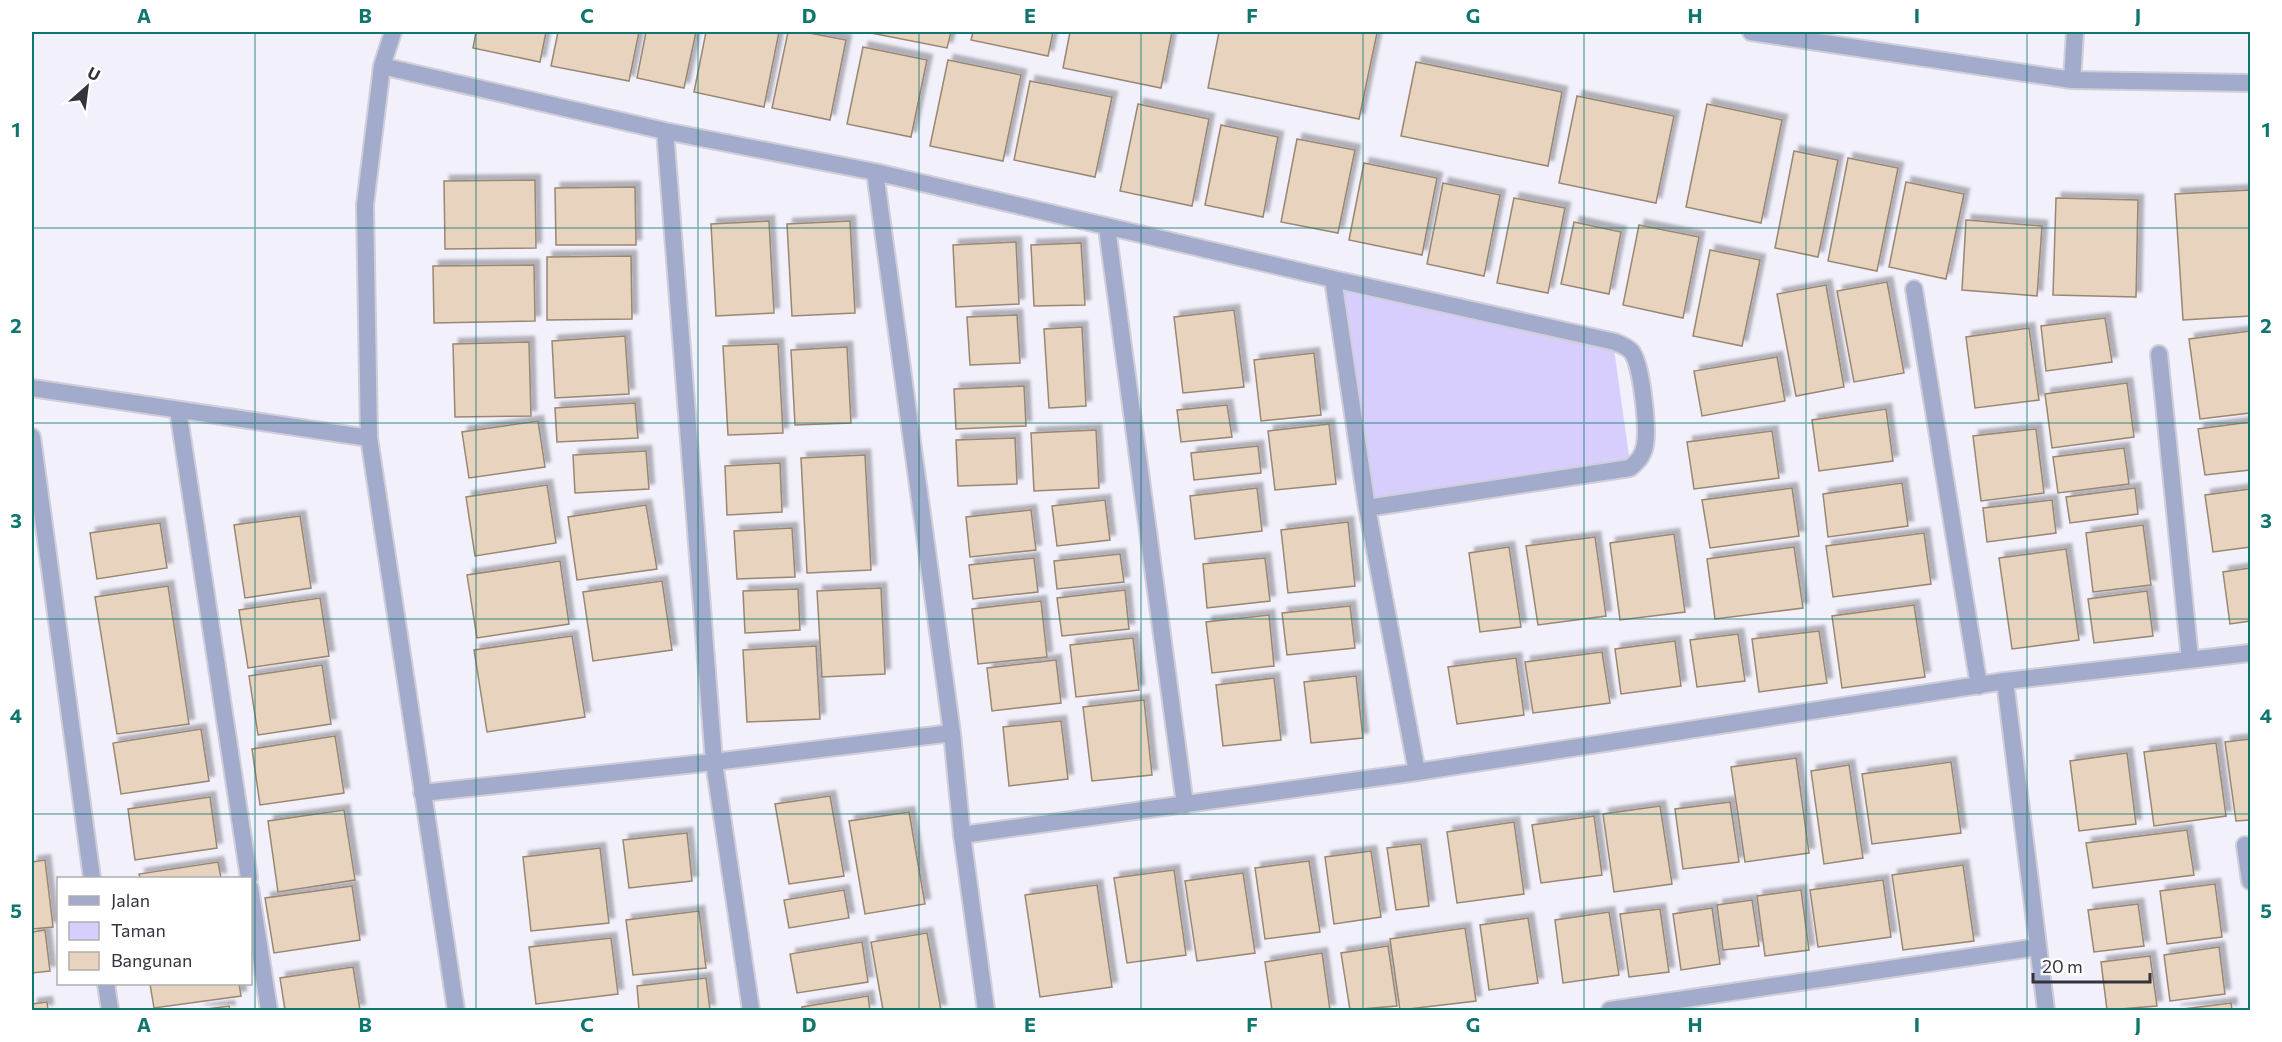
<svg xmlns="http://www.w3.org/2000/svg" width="2282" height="1042" viewBox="0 0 2282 1042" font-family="Commissioner,sans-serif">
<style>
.green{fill:#d7cefd}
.building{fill:#e7d3be;stroke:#998773;stroke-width:1.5;filter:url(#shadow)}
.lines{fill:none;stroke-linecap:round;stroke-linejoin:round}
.minor-casing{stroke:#d0ced9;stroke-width:20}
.minor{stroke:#a2abcb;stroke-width:16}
.grid{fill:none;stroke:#0f766e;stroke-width:1.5;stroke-opacity:0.55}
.neatline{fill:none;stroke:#0f766e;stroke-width:2}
.grid-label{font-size:20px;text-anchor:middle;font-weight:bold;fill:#0f766e}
</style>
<defs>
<filter id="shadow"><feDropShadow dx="5.5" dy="-5.5" stdDeviation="1.5" flood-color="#0004"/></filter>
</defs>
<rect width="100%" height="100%" fill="#f2f0fb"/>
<path class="green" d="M 1334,280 L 1614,349 L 1630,463 L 1374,504 Z"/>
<path class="building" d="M 476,32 L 546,32 L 540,62 L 473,48 Z
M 558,32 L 639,32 L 629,81 L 551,66 Z
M 646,32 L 696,32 L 684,88 L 637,78 Z
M 706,32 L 779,32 L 764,107 L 694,92 Z
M 788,32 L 804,32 L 846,40 L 830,120 L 772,108 Z
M 866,32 L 951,32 L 947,48 Z
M 973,32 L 1053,32 L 1048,56 L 971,40 Z
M 1070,32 L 1172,32 L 1161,88 L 1063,68 Z
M 1219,32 L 1377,33 L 1359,119 L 1208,88 Z
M 863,47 L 927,60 L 911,137 L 847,124 Z
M 948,60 L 1021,75 L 1003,161 L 930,146 Z
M 1416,62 L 1562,92 L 1548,166 L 1401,136 Z
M 1030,81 L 1112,97 L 1095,177 L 1014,160 Z
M 1577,96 L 1674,116 L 1656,203 L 1559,183 Z
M 1138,104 L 1209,119 L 1192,206 L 1120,191 Z
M 1707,104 L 1782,120 L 1761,223 L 1686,207 Z
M 1221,125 L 1278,137 L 1263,217 L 1205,205 Z
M 1297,139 L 1355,150 L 1338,233 L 1281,222 Z
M 1794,151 L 1838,160 L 1818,257 L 1775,248 Z
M 1848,158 L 1898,168 L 1877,271 L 1828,261 Z
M 1364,163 L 1437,178 L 1422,255 L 1349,240 Z
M 535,180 L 536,248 L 445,249 L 444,181 Z
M 1906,182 L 1964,194 L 1946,279 L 1889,267 Z
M 1443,183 L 1500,195 L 1484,276 L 1427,264 Z
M 635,187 L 636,245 L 556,245 L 555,188 Z
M 2250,190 L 2250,316 L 2183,320 L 2175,194 Z
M 1514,198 L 1565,208 L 1548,293 L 1497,283 Z
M 2056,198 L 2138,200 L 2136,297 L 2053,295 Z
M 1966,220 L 2042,226 L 2037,296 L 1962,290 Z
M 769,221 L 774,313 L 716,316 L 711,224 Z
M 850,221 L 855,313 L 792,316 L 787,224 Z
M 1574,222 L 1621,232 L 1609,294 L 1561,284 Z
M 1639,225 L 1699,237 L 1683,318 L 1623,305 Z
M 1016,242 L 1019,304 L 956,307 L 953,245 Z
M 1081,243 L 1085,305 L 1034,306 L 1031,245 Z
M 1710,250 L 1760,260 L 1742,346 L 1693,336 Z
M 631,256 L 632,319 L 547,320 L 547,257 Z
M 534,265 L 535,321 L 434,323 L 433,266 Z
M 1887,282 L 1904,373 L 1854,382 L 1837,291 Z
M 1826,285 L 1844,387 L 1796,396 L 1777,294 Z
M 1234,310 L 1244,387 L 1183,393 L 1174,317 Z
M 1017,315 L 1020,363 L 970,365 L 967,317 Z
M 2105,318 L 2112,362 L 2046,371 L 2041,326 Z
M 1082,327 L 1086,406 L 1049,408 L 1044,329 Z
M 2029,328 L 2039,400 L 1975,408 L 1966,337 Z
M 2250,331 L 2250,413 L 2200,419 L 2189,339 Z
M 625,336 L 629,394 L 555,398 L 552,341 Z
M 529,342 L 531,416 L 455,417 L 453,344 Z
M 778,344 L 783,433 L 728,435 L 723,346 Z
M 847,347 L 851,423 L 795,425 L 791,350 Z
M 1314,353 L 1321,415 L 1261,421 L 1254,360 Z
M 1777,357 L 1785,401 L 1702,416 L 1694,371 Z
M 2127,383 L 2134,437 L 2052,448 L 2045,394 Z
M 1024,386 L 1026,426 L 956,429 L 954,389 Z
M 635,403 L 638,438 L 557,442 L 555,408 Z
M 1227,405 L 1232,437 L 1181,442 L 1177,410 Z
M 1886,409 L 1893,461 L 1819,471 L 1812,420 Z
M 538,421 L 545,467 L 469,478 L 462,432 Z
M 2250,422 L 2250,470 L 2205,475 L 2198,429 Z
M 1329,424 L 1336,484 L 1275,490 L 1268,431 Z
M 2036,429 L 2044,493 L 1981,501 L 1973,436 Z
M 1096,430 L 1099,488 L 1034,491 L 1031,433 Z
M 1772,431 L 1779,478 L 1694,489 L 1687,442 Z
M 1015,438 L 1017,484 L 958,486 L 956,440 Z
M 1258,446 L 1261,473 L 1194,480 L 1191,453 Z
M 2124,448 L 2129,484 L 2058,493 L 2053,457 Z
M 646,451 L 649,489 L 575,493 L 573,455 Z
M 865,455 L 871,570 L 807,573 L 801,458 Z
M 780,463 L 782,512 L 727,515 L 725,466 Z
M 1902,483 L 1908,526 L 1828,537 L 1823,494 Z
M 547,485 L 556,543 L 475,556 L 466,497 Z
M 1257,488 L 1262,531 L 1195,539 L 1190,496 Z
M 1792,488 L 1799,536 L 1710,548 L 1702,500 Z
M 2135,488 L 2138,514 L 2070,523 L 2066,497 Z
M 2250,489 L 2250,547 L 2213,552 L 2205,495 Z
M 1105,500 L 1110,540 L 1057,546 L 1052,506 Z
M 2052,500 L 2056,533 L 1987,542 L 1983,508 Z
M 646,505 L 657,569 L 577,580 L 568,517 Z
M 1031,510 L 1036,550 L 970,557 L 966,517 Z
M 300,516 L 311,588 L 245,598 L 234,525 Z
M 1348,522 L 1355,586 L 1288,593 L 1281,530 Z
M 160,523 L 167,568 L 97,579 L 90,533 Z
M 2143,525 L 2151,585 L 2093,592 L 2086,533 Z
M 792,528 L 795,577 L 737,579 L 734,531 Z
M 1924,533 L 1931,584 L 1833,597 L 1826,546 Z
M 1674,534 L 1685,612 L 1620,620 L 1610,543 Z
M 1595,537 L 1606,616 L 1538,625 L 1526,546 Z
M 1509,547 L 1521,627 L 1480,632 L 1469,553 Z
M 1794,547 L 1803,608 L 1715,619 L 1707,559 Z
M 2066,549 L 2079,640 L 2012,649 L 1999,558 Z
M 1120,554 L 1124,582 L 1057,589 L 1054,561 Z
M 1034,558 L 1038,592 L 973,599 L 969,565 Z
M 1265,558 L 1270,601 L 1207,608 L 1203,564 Z
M 560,561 L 569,624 L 477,638 L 467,575 Z
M 2250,568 L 2250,621 L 2230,624 L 2223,572 Z
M 662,581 L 672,650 L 593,661 L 583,592 Z
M 168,586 L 189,724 L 117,734 L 95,597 Z
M 881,588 L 885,674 L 822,677 L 817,591 Z
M 798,589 L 800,630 L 745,633 L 743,591 Z
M 1125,590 L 1129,629 L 1062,636 L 1057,598 Z
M 2147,591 L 2153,636 L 2094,643 L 2088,599 Z
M 320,598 L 329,656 L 248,668 L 239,610 Z
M 1041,601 L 1047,657 L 978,664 L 972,609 Z
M 1914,605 L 1925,677 L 1842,688 L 1832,616 Z
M 1350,606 L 1355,648 L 1287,655 L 1282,613 Z
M 1269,615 L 1274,666 L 1212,673 L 1206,622 Z
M 1819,631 L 1827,683 L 1759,692 L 1752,639 Z
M 1738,634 L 1745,681 L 1697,687 L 1690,640 Z
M 572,636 L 585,717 L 487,732 L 474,650 Z
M 1133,638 L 1139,690 L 1076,697 L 1070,645 Z
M 1675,641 L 1681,686 L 1621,694 L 1615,649 Z
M 816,646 L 820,719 L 747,722 L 743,650 Z
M 1602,652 L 1610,703 L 1533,713 L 1525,662 Z
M 1516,658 L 1524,715 L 1457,724 L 1448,667 Z
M 1056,660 L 1061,703 L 992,711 L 987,668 Z
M 322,665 L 331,724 L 258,735 L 249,676 Z
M 1356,676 L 1363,738 L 1311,743 L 1304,682 Z
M 1274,678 L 1281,740 L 1223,746 L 1216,685 Z
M 1144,700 L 1152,775 L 1092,781 L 1083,707 Z
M 1061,721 L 1068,779 L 1009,786 L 1003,727 Z
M 201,729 L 209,781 L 121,794 L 113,743 Z
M 335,736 L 344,793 L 260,805 L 252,749 Z
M 2250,739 L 2250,820 L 2236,821 L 2225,742 Z
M 2216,743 L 2226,816 L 2154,826 L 2144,752 Z
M 2127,753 L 2136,824 L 2079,831 L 2070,761 Z
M 1796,758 L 1809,853 L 1745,862 L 1731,767 Z
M 1951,762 L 1961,833 L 1872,844 L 1862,774 Z
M 1849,765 L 1863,858 L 1824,864 L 1811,771 Z
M 830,796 L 844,876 L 789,884 L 775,804 Z
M 210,797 L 217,848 L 135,860 L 128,809 Z
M 1730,802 L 1739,862 L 1683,869 L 1675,809 Z
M 1660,806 L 1672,884 L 1614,892 L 1603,814 Z
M 344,810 L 355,880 L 278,892 L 268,821 Z
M 909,812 L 925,904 L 865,914 L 849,821 Z
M 1594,816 L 1602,875 L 1541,883 L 1532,825 Z
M 1514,822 L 1524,894 L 1457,903 L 1447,832 Z
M 2187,830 L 2194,875 L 2093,888 L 2086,843 Z
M 687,833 L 692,881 L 629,888 L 623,840 Z
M 1421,844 L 1429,906 L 1396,910 L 1387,848 Z
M 600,848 L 609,923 L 531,931 L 523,857 Z
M 1371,851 L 1381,917 L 1334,924 L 1325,857 Z
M 45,860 L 53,927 L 32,929 L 32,862 Z
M 1309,861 L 1320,932 L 1265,939 L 1255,868 Z
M 218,862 L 221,878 L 140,878 L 139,874 Z
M 1963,865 L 1974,941 L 1903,950 L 1892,875 Z
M 1174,870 L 1186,955 L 1127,963 L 1114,878 Z
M 1243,873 L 1255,953 L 1197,961 L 1185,881 Z
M 1883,880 L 1891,937 L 1818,947 L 1810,890 Z
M 2215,884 L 2222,937 L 2167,944 L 2160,891 Z
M 1097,885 L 1112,987 L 1040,997 L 1025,895 Z
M 352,886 L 360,940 L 274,953 L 265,898 Z
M 844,890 L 849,918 L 789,928 L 784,900 Z
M 1801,890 L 1809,950 L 1765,956 L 1757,896 Z
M 1752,900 L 1759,946 L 1723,950 L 1717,905 Z
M 2138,904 L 2144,946 L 2094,952 L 2088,910 Z
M 1712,908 L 1720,964 L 1681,970 L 1673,914 Z
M 1660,909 L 1669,972 L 1629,977 L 1620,914 Z
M 699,911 L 706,968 L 633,975 L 626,920 Z
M 1609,912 L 1619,975 L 1563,983 L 1555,920 Z
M 1528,918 L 1538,983 L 1489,990 L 1480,925 Z
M 1465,928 L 1476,1001 L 1400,1010 L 1390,939 Z
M 45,930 L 50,971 L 32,973 L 32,932 Z
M 927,933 L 941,1010 L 883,1010 L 871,942 Z
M 611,938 L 618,994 L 536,1004 L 529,947 Z
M 862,942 L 868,982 L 797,993 L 790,954 Z
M 1388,946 L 1397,1006 L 1350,1010 L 1341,953 Z
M 2219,947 L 2225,994 L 2170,1001 L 2164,955 Z
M 1322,953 L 1330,1010 L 1272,1010 L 1265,962 Z
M 2150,956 L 2157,1006 L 2107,1010 L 2101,962 Z
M 353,967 L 360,1010 L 285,1010 L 280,978 Z
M 706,978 L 710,1010 L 639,1010 L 637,986 Z
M 150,984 L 239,984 L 241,996 L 154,1008 Z
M 868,996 L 870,1010 L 802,1010 L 802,1007 Z
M 47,1002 L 48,1010 L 32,1010 L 32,1004 Z
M 2231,1003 L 2232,1010 L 2175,1010 Z
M 229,1006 L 230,1010 L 199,1010 Z"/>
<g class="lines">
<defs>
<path id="minor" d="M 393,32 L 382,66 L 365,205 L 369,438 L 456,1010
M 1751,32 L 2072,80 L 2250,83
M 382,66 L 665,131 L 875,172 L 1333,279 L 1615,342 C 1620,344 1627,347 1631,351 C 1642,363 1648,429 1645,445 C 1643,456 1638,461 1630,468 L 1367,508
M 2072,80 L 2075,32
M 665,131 L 714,762 L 751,1010
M 875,172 L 952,733 L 962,835 L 986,1010
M 1107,228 L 1185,805
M 1333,279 L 1367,508 L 1417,772
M 1914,289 L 1979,686
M 2159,354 L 2190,659
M 32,388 L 369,438
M 178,410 L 249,878
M 32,437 L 92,878
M 2005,681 L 2046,1010
M 422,793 L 714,762 L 952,733
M 962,835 L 1417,772 L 2005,681 L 2250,653
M 2245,845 L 2250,881
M 250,888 L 269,1010
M 106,984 L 110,1010
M 1610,1010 L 2038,947"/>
</defs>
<use href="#minor" class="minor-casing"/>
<use href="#minor" class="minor"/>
</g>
<path class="grid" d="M 255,32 L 255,1010M 476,32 L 476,1010M 698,32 L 698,1010M 919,32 L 919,1010M 1141,32 L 1141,1010M 1363,32 L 1363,1010M 1584,32 L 1584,1010M 1806,32 L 1806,1010M 2027,32 L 2027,1010M 32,228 L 2250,228M 32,423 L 2250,423M 32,619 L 2250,619M 32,814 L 2250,814"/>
<rect width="2282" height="1042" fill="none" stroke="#ffffff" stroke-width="66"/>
<rect x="57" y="877" width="195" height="108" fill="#ffffff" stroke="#aeadb1" stroke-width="1.5"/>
<rect x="69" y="896" width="30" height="9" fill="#a2abcb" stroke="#aeadb1" stroke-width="1.5"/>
<text x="111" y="907" font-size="18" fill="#35333d">Jalan</text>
<rect x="69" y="922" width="30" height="18" fill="#d7cefd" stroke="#aeadb1" stroke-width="1.5"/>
<text x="111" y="937" font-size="18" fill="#35333d">Taman</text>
<rect x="69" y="952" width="30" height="18" fill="#e7d3be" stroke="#aeadb1" stroke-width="1.5"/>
<text x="111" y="967" font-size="18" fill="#35333d">Bangunan</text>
<g transform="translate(87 87) rotate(28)" stroke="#ffffff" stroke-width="4.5" paint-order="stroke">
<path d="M0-4.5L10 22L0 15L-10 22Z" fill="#35333d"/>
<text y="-9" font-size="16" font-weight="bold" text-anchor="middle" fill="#35333d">U</text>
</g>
<path d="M2033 973v9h117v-9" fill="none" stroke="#35333d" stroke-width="3"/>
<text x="2042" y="973" font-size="18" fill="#35333d" stroke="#ffffff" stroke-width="4.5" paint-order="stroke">20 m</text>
<rect x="33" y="33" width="2216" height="976" class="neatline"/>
<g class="grid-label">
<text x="144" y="23">A</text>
<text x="365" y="23">B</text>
<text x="587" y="23">C</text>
<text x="809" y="23">D</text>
<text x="1030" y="23">E</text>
<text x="1252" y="23">F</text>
<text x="1473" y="23">G</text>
<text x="1695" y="23">H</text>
<text x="1917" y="23">I</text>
<text x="2138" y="23">J</text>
<text x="16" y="137">1</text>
<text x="2266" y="137">1</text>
<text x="16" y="333">2</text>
<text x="2266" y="333">2</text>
<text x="16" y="528">3</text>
<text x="2266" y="528">3</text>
<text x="16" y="723">4</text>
<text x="2266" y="723">4</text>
<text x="16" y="918">5</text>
<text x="2266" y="918">5</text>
<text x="144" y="1032">A</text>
<text x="365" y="1032">B</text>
<text x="587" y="1032">C</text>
<text x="809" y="1032">D</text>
<text x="1030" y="1032">E</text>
<text x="1252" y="1032">F</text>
<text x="1473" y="1032">G</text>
<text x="1695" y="1032">H</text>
<text x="1917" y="1032">I</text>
<text x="2138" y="1032">J</text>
</g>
</svg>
